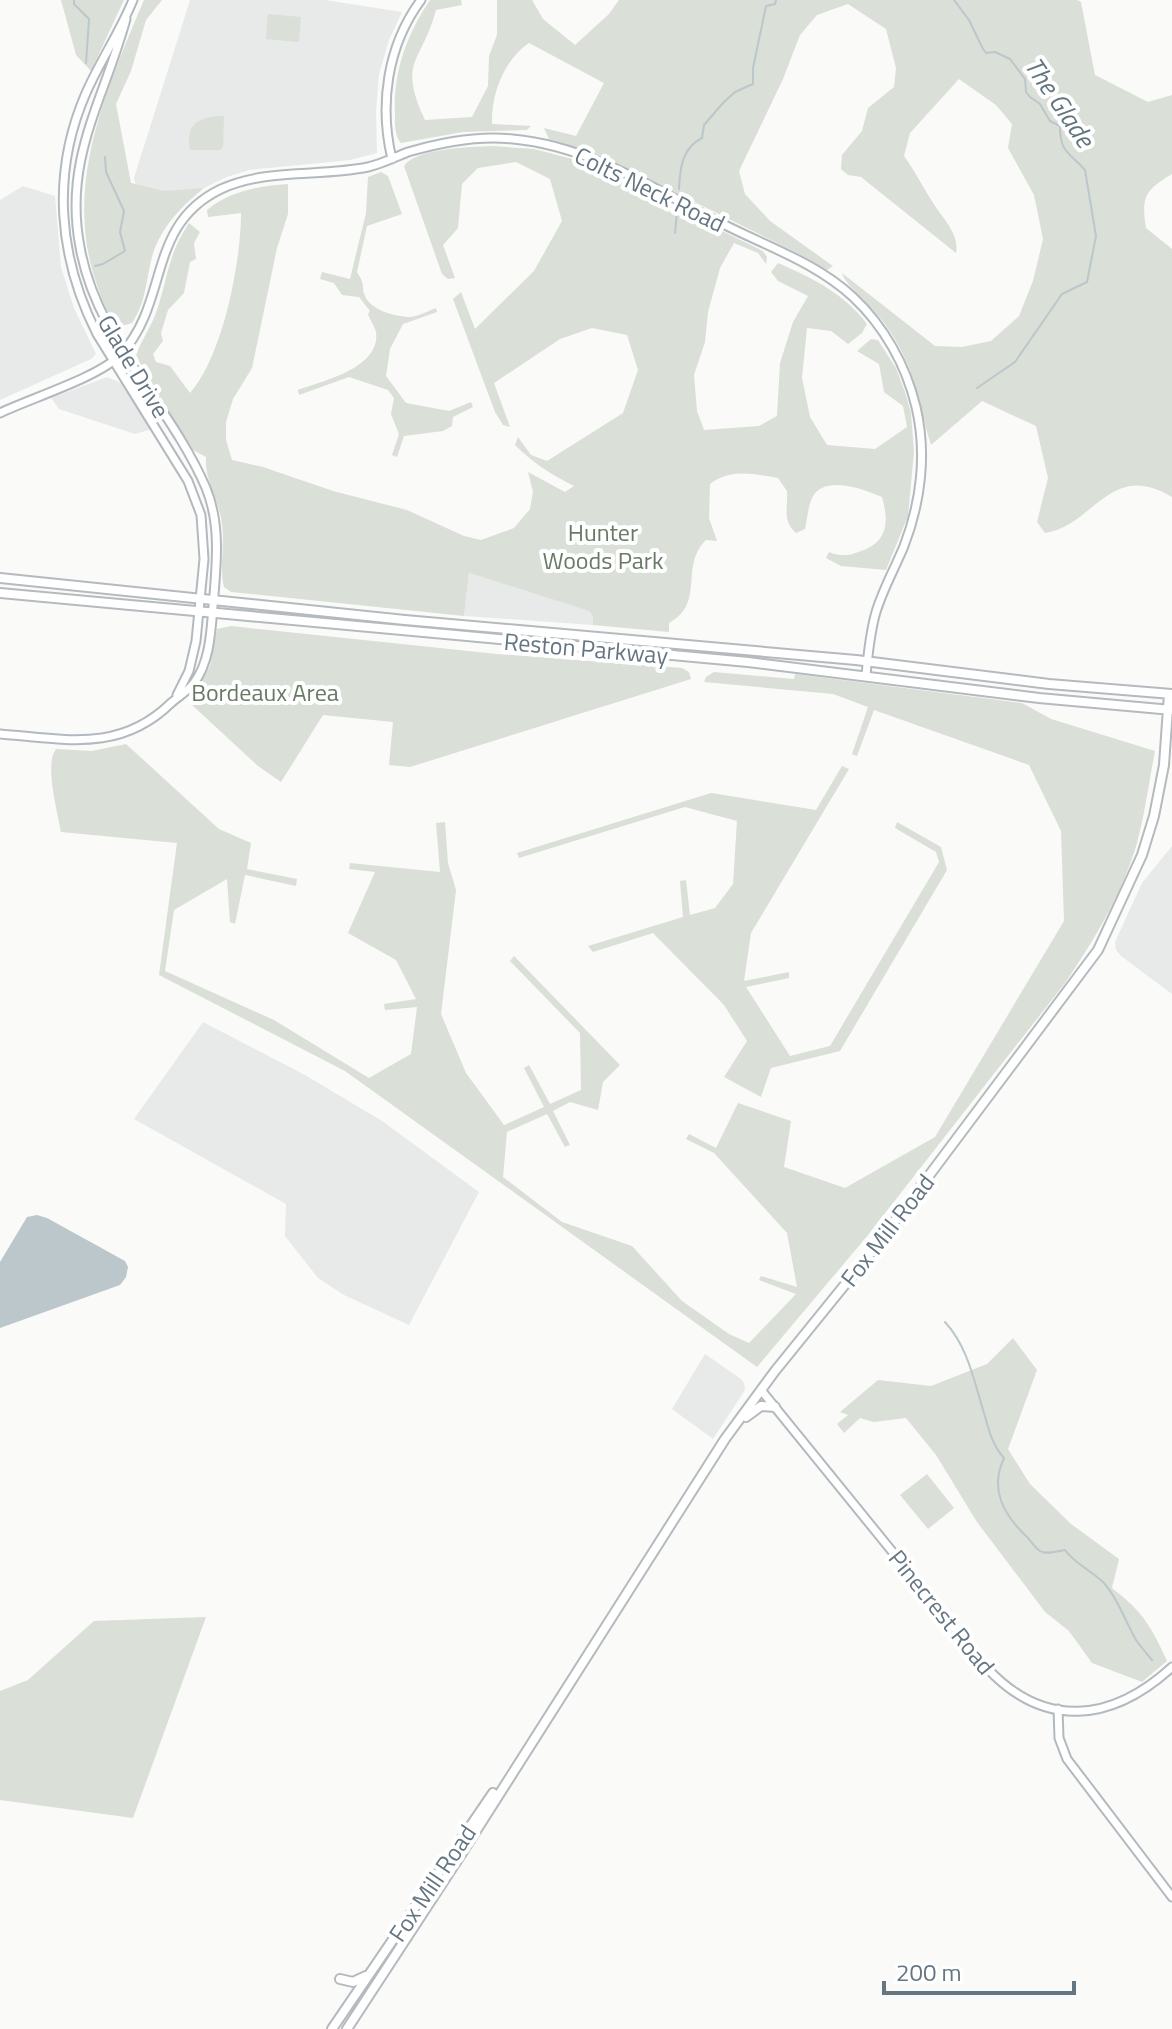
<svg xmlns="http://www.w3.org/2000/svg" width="1172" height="2029" viewBox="0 0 1172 2029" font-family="'Titillium Web',sans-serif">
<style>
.built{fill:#e8e9e9}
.green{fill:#dadfd7}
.water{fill:#bbc7cb}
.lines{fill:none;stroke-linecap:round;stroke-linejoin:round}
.stream{stroke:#bbc7cb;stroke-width:2}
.secondary-casing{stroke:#b3babf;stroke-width:11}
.primary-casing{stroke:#b5babe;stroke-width:12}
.secondary{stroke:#fff;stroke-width:7}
.primary{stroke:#fff;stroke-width:8}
.labels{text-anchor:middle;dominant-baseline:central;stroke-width:8;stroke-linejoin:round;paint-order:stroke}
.street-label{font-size:24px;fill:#657683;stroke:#fff}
.park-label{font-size:24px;fill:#687a64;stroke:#fff}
.water-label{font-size:26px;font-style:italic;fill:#60757c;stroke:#fff}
</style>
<rect width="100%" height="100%" fill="#fafaf8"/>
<path class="built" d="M 190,0 L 325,0 L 402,12 L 389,40 L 379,74 L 376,112 L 377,153 L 350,160 L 249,170 L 227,177 L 204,188 L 188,191 L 168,192 L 136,186 L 134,178 Z
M 23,186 L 55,196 L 61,267 L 74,308 L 96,354 L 91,359 L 0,400 L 0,200 Z
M 107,377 L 121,383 L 152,429 L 135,434 L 59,409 L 51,398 Z
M 469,573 L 593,612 L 593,625 L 464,616 Z
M 1172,846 L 1172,994 L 1121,956 L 1116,950 L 1115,942 L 1142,883 Z
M 203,1022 L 305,1075 L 382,1121 L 479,1192 L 409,1325 L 344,1295 L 318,1278 L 285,1236 L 286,1204 L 134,1119 Z
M 705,1354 L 741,1379 L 744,1383 L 745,1390 L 713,1439 L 672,1409 Z"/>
<path class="green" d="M 61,0 L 124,0 L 91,71 L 76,55 Z
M 144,0 L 162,0 L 146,20 L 131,71 L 116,104 L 131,183 L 164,191 L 204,188 C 181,207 160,228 152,257 C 146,280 146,303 132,323 L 122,326 C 108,319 102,299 97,285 C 62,187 106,90 144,0 Z
M 430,0 L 461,0 L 462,5 L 436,10 C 422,63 397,60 425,120 L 472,117 L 488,86 L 489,56 L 497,35 L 497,0 L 532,0 L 543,19 L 575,45 L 609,14 L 619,0 L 1077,0 L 1081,2 L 1095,75 L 1148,102 L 1172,95 L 1172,174 C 1145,190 1141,197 1146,228 L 1172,249 L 1172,497 C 1110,459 1094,526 1045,533 L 1037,522 L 1048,478 L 1036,426 L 982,401 L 931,445 C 916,395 915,363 881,319 C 872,308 844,283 842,273 L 935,346 L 962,347 L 991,341 L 1019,316 L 1033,281 L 1043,239 L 1034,195 L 1008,148 L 1012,124 L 996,105 L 959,79 L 910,133 L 904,156 C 915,171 922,186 932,201 C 941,217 960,233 956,253 L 861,177 L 848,175 L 841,169 L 842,155 L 862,131 L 868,108 L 894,87 L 896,68 L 886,29 L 848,4 L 817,15 L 800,35 L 783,79 L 739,171 L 745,194 L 770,221 L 833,266 L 827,270 L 801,255 L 604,157 L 549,139 L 544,128 L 576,136 L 604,83 L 529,43 C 504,60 491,94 492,124 L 531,126 L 527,130 L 463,132 L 401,143 C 394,135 395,123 395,113 C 393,72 407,34 430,0 Z
M 268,14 L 301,17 L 299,42 L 266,39 Z
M 224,116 L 223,147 L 220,150 L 190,150 C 185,123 200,116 224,116 Z
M 492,146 L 534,149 L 580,161 L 763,251 L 767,257 L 766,264 L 758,253 L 734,243 L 720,268 L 708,312 L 705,342 L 694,375 L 697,411 L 704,430 L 759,426 L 777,416 L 780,363 L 793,322 L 808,296 L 778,281 L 771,272 L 778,263 C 812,278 844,293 867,324 L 862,333 L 848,344 L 831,331 L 807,328 L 802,378 L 810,417 L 827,445 L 875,449 L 907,427 L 903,406 L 884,392 L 879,364 L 857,351 L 871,339 L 878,340 L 896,368 L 905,392 L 911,413 L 914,452 L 908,516 L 886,570 L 841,566 L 826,558 L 829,552 C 841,557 849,556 861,551 C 888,542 889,521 882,497 C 864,489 823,474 812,498 C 808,507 807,520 805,529 L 796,533 C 782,520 788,509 787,491 L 778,478 C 754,474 730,468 710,484 L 709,518 L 717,541 L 706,540 C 679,566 706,603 669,623 L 669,632 L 593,625 L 593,616 L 589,611 L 469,573 L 464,616 L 231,592 L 224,587 C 219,567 225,545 222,524 C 219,500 204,480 206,457 L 193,450 L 182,436 L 136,356 C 141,340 152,326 157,310 C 169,274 167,257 189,223 L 200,232 L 194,243 L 196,259 L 190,262 L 184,293 L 168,310 L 161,333 L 163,341 L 153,354 L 156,362 L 170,366 L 190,393 C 223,356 241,262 241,213 L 208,217 L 207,210 C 230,191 259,186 288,184 L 288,214 L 277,248 L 252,368 L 233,399 L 226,422 L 226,440 L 232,460 L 263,467 L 333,491 L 407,510 L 464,536 L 481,540 L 514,528 L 530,509 L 533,492 L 528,472 L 565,492 L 574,486 C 552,475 533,463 515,445 L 518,437 L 531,455 L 547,461 L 623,413 L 638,370 L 627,335 L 592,328 L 560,339 L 494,383 L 510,427 L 503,425 L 495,412 L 453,299 L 461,292 L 475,329 L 534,271 L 562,221 L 550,179 L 516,162 L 478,168 L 462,184 L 458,228 L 443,245 L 455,278 L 448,279 L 442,274 L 404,166 C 416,148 470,147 492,146 Z
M 381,172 L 388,176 L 402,214 L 367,226 L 357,272 C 366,286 361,286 365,296 C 371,311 397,317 411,317 C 419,316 428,311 436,308 L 437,312 L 403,324 L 390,349 L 386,376 L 406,403 L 449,411 L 471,402 L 473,407 L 453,417 L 452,426 L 443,431 L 404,436 L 397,457 L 392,455 L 399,434 L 391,414 L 394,398 L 388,390 L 349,377 L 299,395 L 298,390 C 323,381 381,368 376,332 C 375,327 370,320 368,314 L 370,311 L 359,297 L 342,295 L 334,283 L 320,279 L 322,272 L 350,279 L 366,213 L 368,177 Z
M 231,626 L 497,654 L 682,668 L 689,672 L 691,679 L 410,767 L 389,765 L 393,722 L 323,715 L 281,782 L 258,766 L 191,704 L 191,699 L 210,666 L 217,629 Z
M 714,672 L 794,679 L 795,674 L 1022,703 L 1051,719 L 1155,751 C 1149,782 1145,813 1137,843 C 1122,894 1095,939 1065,983 L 868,1235 L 757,1367 L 345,1071 L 159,975 L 177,843 L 61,832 C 58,813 44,764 56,749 L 92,751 L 126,744 L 219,829 L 251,843 L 247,869 L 297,879 L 296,886 L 245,875 L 235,924 L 230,922 L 227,879 L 174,910 L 165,971 L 274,1020 L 369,1078 L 411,1054 L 417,1007 L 385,1010 L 384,1004 L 416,999 L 396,960 L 348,933 L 375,872 L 349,869 L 350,863 L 440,872 L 436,823 L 445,822 L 448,863 L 456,890 L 441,1014 L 466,1073 L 504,1125 L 544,1107 L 524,1068 L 529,1065 L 550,1104 L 581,1090 L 580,1033 L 510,961 L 514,956 L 620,1065 L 603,1082 L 598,1110 L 570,1102 L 553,1111 L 570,1145 L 565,1147 L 547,1114 L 507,1132 L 503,1177 L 562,1222 L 632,1246 L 682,1301 L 729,1334 L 749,1343 L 796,1294 L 759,1280 L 761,1276 L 797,1287 L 787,1233 L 714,1153 L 686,1139 L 689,1134 L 716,1148 L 738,1103 L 791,1121 L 784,1167 L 845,1188 L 935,1137 L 1064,921 L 1061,831 L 1029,765 L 874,710 L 857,756 L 852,754 L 868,707 L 833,694 L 704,682 L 706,677 Z
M 842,766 L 849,769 L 751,933 L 744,981 L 789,972 L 789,978 L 746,987 L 790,1056 L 830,1046 L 939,862 L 936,852 L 895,828 L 897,822 L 941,847 L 947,870 L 840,1051 L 771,1068 L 761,1097 L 724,1077 L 747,1041 L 724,1005 L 653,933 L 593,952 L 588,946 L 683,917 L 680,881 L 686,880 L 690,915 L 715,908 L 733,884 L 737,821 L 685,807 L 519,858 L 517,853 L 711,793 L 816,810 Z
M 1013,1338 L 1037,1370 L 1008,1449 L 1030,1484 L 1071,1524 L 1119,1559 L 1112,1588 C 1143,1612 1151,1626 1167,1661 L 1142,1682 L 1092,1663 L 1069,1631 L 1045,1612 L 977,1522 L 936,1455 L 906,1418 L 874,1422 L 860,1418 L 844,1433 L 837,1424 L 848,1415 L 840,1412 L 878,1380 L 931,1386 L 987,1364 Z
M 927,1474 L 954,1508 L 928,1529 L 900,1495 Z
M 206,1617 L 133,1818 L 0,1800 L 0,1691 L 28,1680 L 94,1621 Z"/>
<path class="water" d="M 37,1215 L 47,1218 L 125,1261 L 128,1267 L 126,1277 L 120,1285 L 0,1328 L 0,1262 L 27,1217 Z"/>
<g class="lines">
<path class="stream" d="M 74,0 L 74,4 L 89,19 L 86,63
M 954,0 L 969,20 L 983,49 L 986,53 L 995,52 L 1010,59 L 1025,79 L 1026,92 L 1030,97 L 1040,104 L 1050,121 L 1060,126 C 1060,153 1069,152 1085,170 L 1096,236 L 1087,282 L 1062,294 L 1015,362 L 977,388
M 679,189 C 680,168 682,148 702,138 L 704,125 L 723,103 L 735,92 L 753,84 L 753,68 L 766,6 L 775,4 L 776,0
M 675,233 L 677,213
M 95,266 L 103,264 L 125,251 L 120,232 L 124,211 L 106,172 L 105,157
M 945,1322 C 968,1347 974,1381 984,1413 C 989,1430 992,1445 1004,1458 C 989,1490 1004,1515 1027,1537 C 1031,1541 1035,1548 1040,1551 C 1047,1555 1057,1551 1065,1550 C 1075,1564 1092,1571 1104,1583 C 1119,1600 1125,1621 1136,1640 C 1141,1647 1147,1654 1152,1660"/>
<defs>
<path id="secondary" d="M 133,0 C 120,32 100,61 86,93 C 51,173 58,257 97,334 L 188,481 L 201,515 L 204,559 L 196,641 L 189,671 L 177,695
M 392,159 C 379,105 387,46 421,0
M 0,413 C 31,398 100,377 121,354 C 170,301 146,225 221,189 C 267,168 320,177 368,167 C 382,164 395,157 408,152 C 442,142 478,135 513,139 C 590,146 656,190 723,224 C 766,246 817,263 853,297 C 884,326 906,365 916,407 C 927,453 921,502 904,546 C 895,568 883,589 876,612 C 870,632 868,654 866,675
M 0,734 C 65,739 120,753 171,703 C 179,696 188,691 194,683 C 212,659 211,624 214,595 C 217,559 220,522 206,488 C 170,404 96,339 80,247 C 63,159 104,100 126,19
M 761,1390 L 986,1667 C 1044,1730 1112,1722 1172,1667
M 1058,1709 L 1059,1738 L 1067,1759 L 1172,1897"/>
<path id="primary" d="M 0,578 L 405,620 L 856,660 L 1049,684 L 1172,694
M 0,593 L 748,662 L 1039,698 L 1172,710
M 746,1417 L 761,1406 L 775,1407
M 340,1979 L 353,1982 L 366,1976
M 332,2029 L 493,1793
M 347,2029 L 460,1856 L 725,1439 L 775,1371 L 877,1245 L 1098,950 L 1142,855 L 1154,816 L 1164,765 L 1169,694"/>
</defs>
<use href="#secondary" class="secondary-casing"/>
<use href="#primary" class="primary-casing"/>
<use href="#secondary" class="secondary"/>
<use href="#primary" class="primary"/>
</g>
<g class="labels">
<g class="street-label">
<text transform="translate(650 189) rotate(26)">Colts Neck Road</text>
<text transform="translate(134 366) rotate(59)">Glade Drive</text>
<text transform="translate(586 648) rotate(5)">Reston Parkway</text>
<text transform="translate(887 1230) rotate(-52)">Fox Mill Road</text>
<text transform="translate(942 1612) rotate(51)">Pinecrest Road</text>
<text transform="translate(432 1883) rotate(-56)">Fox Mill Road</text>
</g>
<g class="park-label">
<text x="603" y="532">Hunter<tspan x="603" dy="28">Woods Park</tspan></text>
<text x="265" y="692">Bordeaux Area</text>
</g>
<g class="water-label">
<text transform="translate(1060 102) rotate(56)">The Glade</text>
</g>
</g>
<path d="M884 1981v12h190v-12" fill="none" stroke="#657683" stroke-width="4"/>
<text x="896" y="1981" font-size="24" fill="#657683" stroke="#ffffff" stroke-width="6" paint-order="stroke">200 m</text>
</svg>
